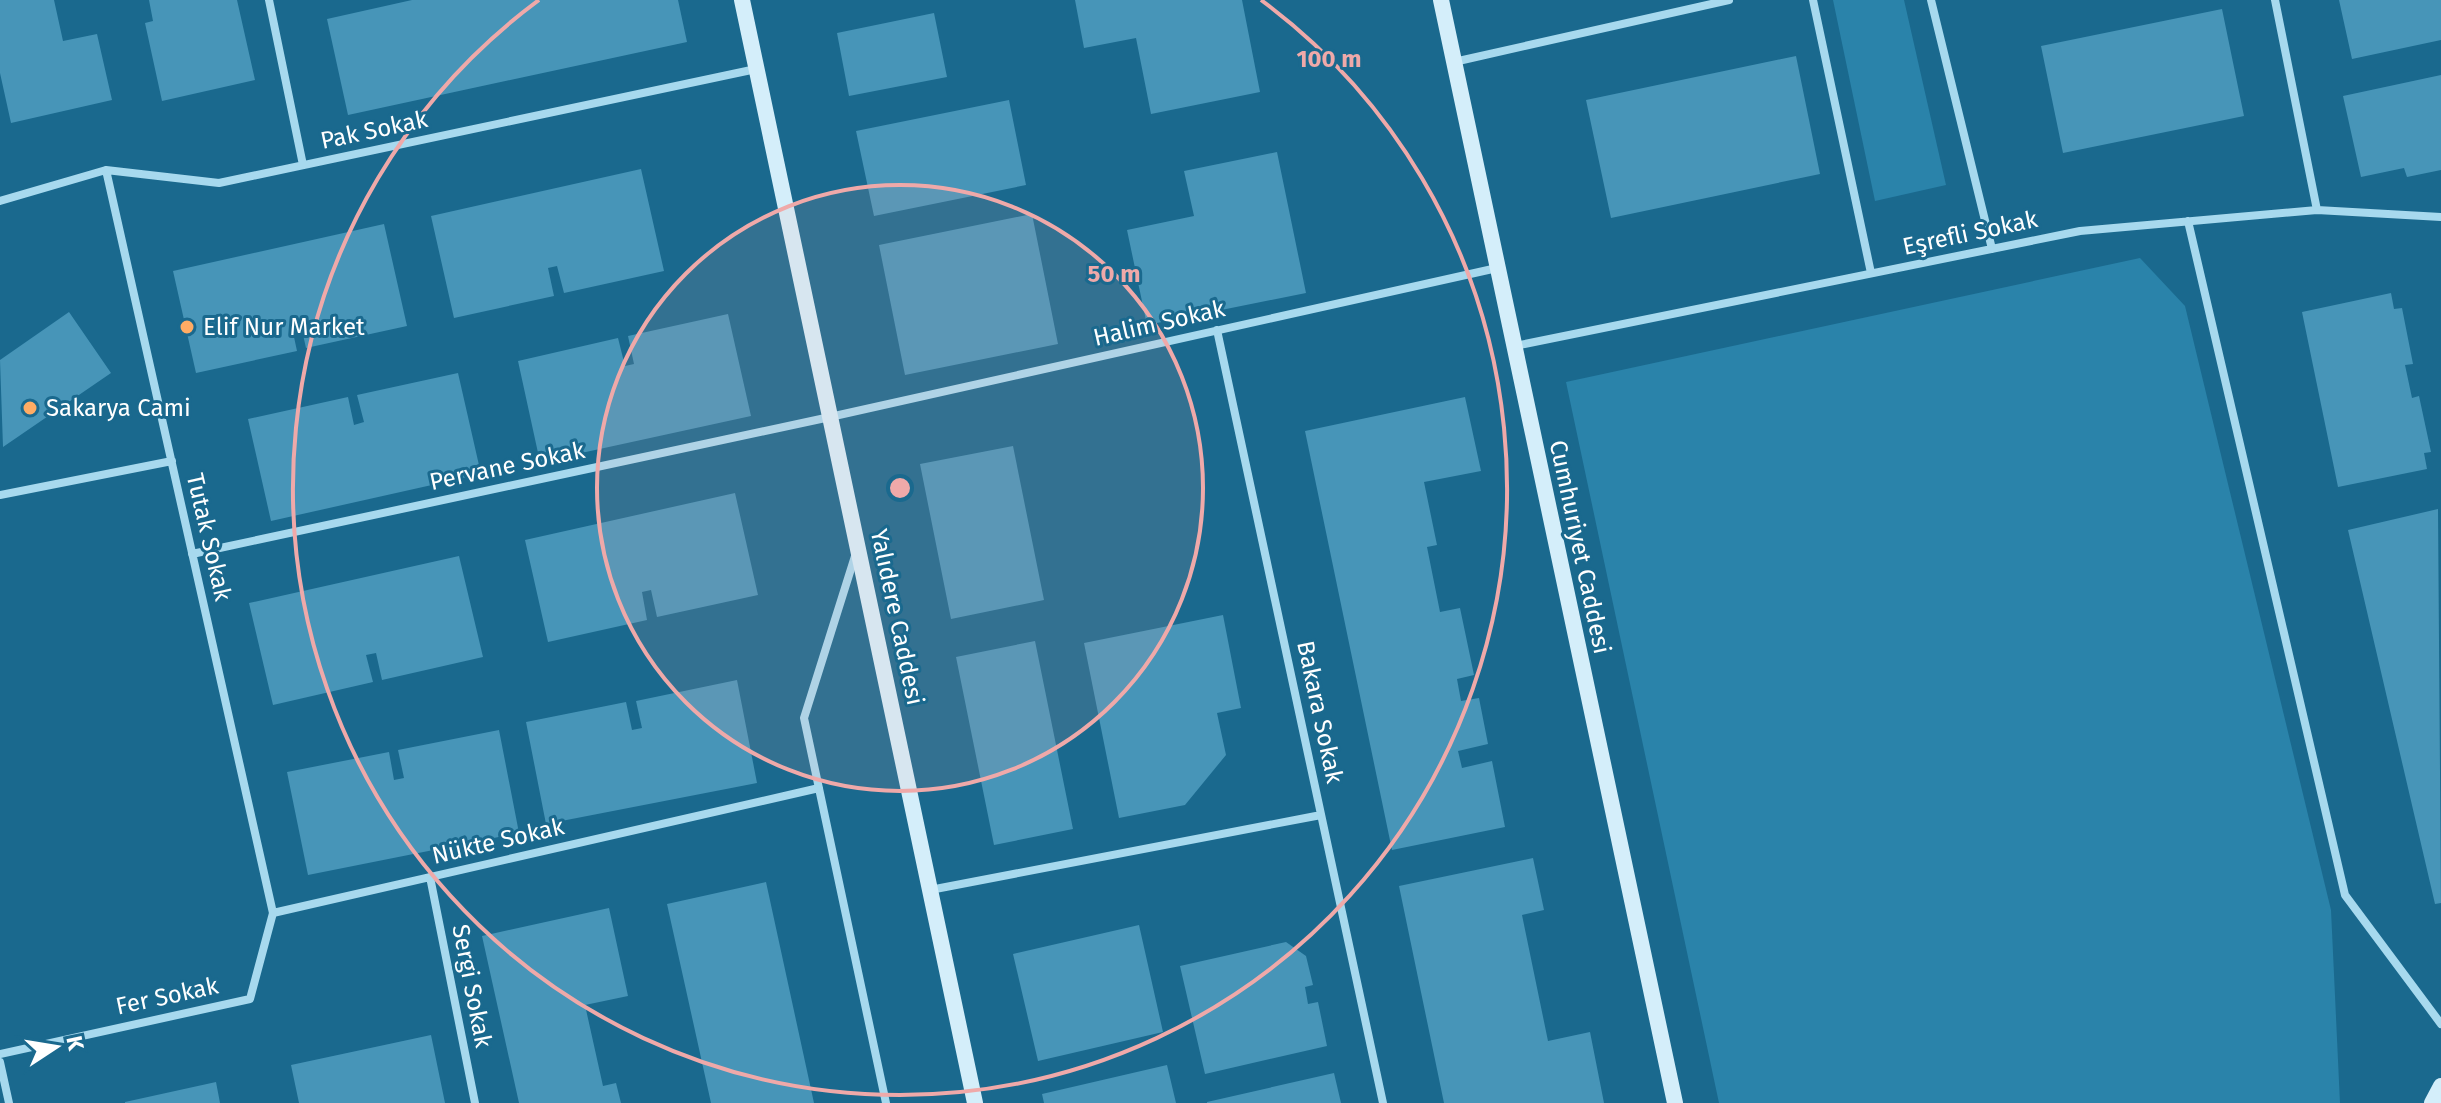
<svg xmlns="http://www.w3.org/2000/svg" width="2441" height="1103" viewBox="0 0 2441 1103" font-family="'Fira Sans',sans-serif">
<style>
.green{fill:#2a83aa}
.building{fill:#4795b8}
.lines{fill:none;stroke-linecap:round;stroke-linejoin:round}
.street{stroke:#a7d9ee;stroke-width:8}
.secondary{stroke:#d4eefa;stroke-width:16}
.ring{fill:none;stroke:#efa9a9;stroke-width:4}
.poi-dot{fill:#ffac64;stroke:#1a698e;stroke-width:3}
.labels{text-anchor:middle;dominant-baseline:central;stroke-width:6;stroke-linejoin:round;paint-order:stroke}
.street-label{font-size:24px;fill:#fff;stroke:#1a698e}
.poi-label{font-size:24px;fill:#fff;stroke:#1a698e;text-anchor:start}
.centre{fill:#efa9a9;stroke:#1a698e;stroke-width:4}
.ring-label{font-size:24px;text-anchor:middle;font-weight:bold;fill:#efa9a9;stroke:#1a698e;stroke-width:6;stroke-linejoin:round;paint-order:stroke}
</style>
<rect width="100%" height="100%" fill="#1a698e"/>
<path class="green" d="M 1833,0 L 1904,0 L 1946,185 L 1875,201 Z
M 2140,258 L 2185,306 L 2331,910 L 2340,1103 L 1719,1103 L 1566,382 Z"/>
<path class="building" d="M 0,0 L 54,0 L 63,41 L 97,34 L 112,100 L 11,123 L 0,73 Z
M 149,0 L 237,0 L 255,80 L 162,101 L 145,23 L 153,21 Z
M 412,0 L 678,0 L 687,42 L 348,115 L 327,19 Z
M 1075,0 L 1242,0 L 1260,92 L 1151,114 L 1136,38 L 1084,48 Z
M 2339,0 L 2441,0 L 2441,40 L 2352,59 Z
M 2222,9 L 2244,116 L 2063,153 L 2041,46 Z
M 934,13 L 947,77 L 849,96 L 837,33 Z
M 1796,56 L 1820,174 L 1611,218 L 1586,100 Z
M 2441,75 L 2441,170 L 2407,177 L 2404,168 L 2361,177 L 2343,96 Z
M 1009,100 L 1026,185 L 874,216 L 856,131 Z
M 1277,152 L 1306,293 L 1147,325 L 1127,230 L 1194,216 L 1184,171 Z
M 641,169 L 664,271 L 564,293 L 557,266 L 548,268 L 554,296 L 454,318 L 431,216 Z
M 1032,214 L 1058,344 L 905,375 L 879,245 Z
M 384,224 L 407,326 L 306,348 L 300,321 L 291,323 L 297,351 L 196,373 L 173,271 Z
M 2391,293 L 2394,309 L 2402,308 L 2413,364 L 2405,365 L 2412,398 L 2419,396 L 2431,452 L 2424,453 L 2427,469 L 2338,487 L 2302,312 Z
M 69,312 L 111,373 L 3,447 L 0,360 Z
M 728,314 L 751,416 L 540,462 L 518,361 L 618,338 L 625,366 L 634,364 L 628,336 Z
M 458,373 L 481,474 L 271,521 L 248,419 L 348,397 L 354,425 L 364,422 L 357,395 Z
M 1465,397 L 1481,471 L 1424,482 L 1437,545 L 1427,547 L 1440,612 L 1460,608 L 1474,675 L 1457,679 L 1461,701 L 1479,698 L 1488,744 L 1458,751 L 1462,768 L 1492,761 L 1505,827 L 1392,850 L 1305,431 Z
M 1013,446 L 1044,600 L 951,619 L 920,464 Z
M 735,493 L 758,595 L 657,617 L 651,590 L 642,592 L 647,620 L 548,642 L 525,540 Z
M 2438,509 L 2441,903 L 2435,904 L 2348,530 Z
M 459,556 L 483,657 L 382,680 L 376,653 L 366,655 L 373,682 L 273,705 L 249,603 Z
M 1223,615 L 1241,708 L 1217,713 L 1226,755 L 1185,805 L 1119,818 L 1084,643 Z
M 1035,641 L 1073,829 L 994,845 L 956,657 Z
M 737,680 L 757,783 L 546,824 L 526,722 L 626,702 L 632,730 L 642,728 L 636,701 Z
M 499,730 L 519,833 L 308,875 L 287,772 L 389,752 L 394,780 L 404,778 L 398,750 Z
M 1533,858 L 1544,910 L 1522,915 L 1548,1041 L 1590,1032 L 1604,1103 L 1444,1103 L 1399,886 Z
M 766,882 L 814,1103 L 711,1103 L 667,904 Z
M 609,908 L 628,996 L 585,1005 L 603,1086 L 616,1083 L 621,1103 L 519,1103 L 482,936 Z
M 1139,925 L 1163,1032 L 1038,1061 L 1013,954 Z
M 1286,942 L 1306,956 L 1313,985 L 1305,987 L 1308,1004 L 1318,1002 L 1327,1046 L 1205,1074 L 1180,966 Z
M 431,1035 L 445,1103 L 299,1103 L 291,1065 Z
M 1167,1065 L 1176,1103 L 1044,1103 L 1042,1094 Z
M 1334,1073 L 1341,1103 L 1207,1103 L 1207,1102 Z
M 216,1082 L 220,1103 L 125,1103 L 125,1102 Z"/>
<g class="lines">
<path class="street" d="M 269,0 L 303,165
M 1813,0 L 1871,273
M 1931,0 L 1992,249
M 2275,0 L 2317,210
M 1454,62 L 1729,0
M 106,170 L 273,913
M 0,201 L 106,170 L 219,183 L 756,69
M 2188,221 L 2345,895 L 2441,1024
M 1217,330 L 1383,1103
M 1515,346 L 2080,231 L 2317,210 L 2441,217
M 0,495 L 172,461
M 856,553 L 804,718 L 886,1103
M 192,554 L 830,417 L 1497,268
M 430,877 L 475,1103
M 930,890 L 1321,815
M 0,1054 L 250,999 L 273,913 L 819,788
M 0,1062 L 9,1103"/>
<path class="secondary" d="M 742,0 L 975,1103
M 1441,0 L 1675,1103
M 2432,1103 L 2441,1086"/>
</g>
<circle cx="900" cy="488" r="303" fill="#efa9a9" fill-opacity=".12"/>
<g class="ring">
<circle cx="900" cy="488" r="303"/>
<path d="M1261 0A607 607 0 1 1 539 0"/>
</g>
<g class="poi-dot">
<circle cx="187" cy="327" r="8"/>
<circle cx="30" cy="408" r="8"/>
</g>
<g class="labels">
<g class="street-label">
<text transform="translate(374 130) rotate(-12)">Pak Sokak</text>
<text transform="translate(1970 233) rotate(-12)">Eşrefli Sokak</text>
<text transform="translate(1159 323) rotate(-13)">Halim Sokak</text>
<text transform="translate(507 466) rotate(-12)">Pervane Sokak</text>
<text transform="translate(209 537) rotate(77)">Tutak Sokak</text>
<text transform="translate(1580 547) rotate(78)">Cumhuriyet Caddesi</text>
<text transform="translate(897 617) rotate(78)">Yalıdere Caddesi</text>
<text transform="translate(1320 712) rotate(78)">Bakara Sokak</text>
<text transform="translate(498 841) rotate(-13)">Nükte Sokak</text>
<text transform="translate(472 986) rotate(79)">Sergi Sokak</text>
<text transform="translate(167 996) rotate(-12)">Fer Sokak</text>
</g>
<g class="poi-label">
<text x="203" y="327">Elif Nur Market</text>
<text x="46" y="408">Sakarya Cami</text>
</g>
</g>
<circle cx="900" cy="488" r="12" class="centre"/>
<g class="ring-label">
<text x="1329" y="67">100 m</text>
<text x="1114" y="282">50 m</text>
</g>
<g transform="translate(56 1047) rotate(78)" stroke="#1a698e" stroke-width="6" paint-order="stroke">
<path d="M0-6L14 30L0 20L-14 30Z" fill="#ffffff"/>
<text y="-12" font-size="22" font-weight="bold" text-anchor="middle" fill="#ffffff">K</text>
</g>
</svg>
